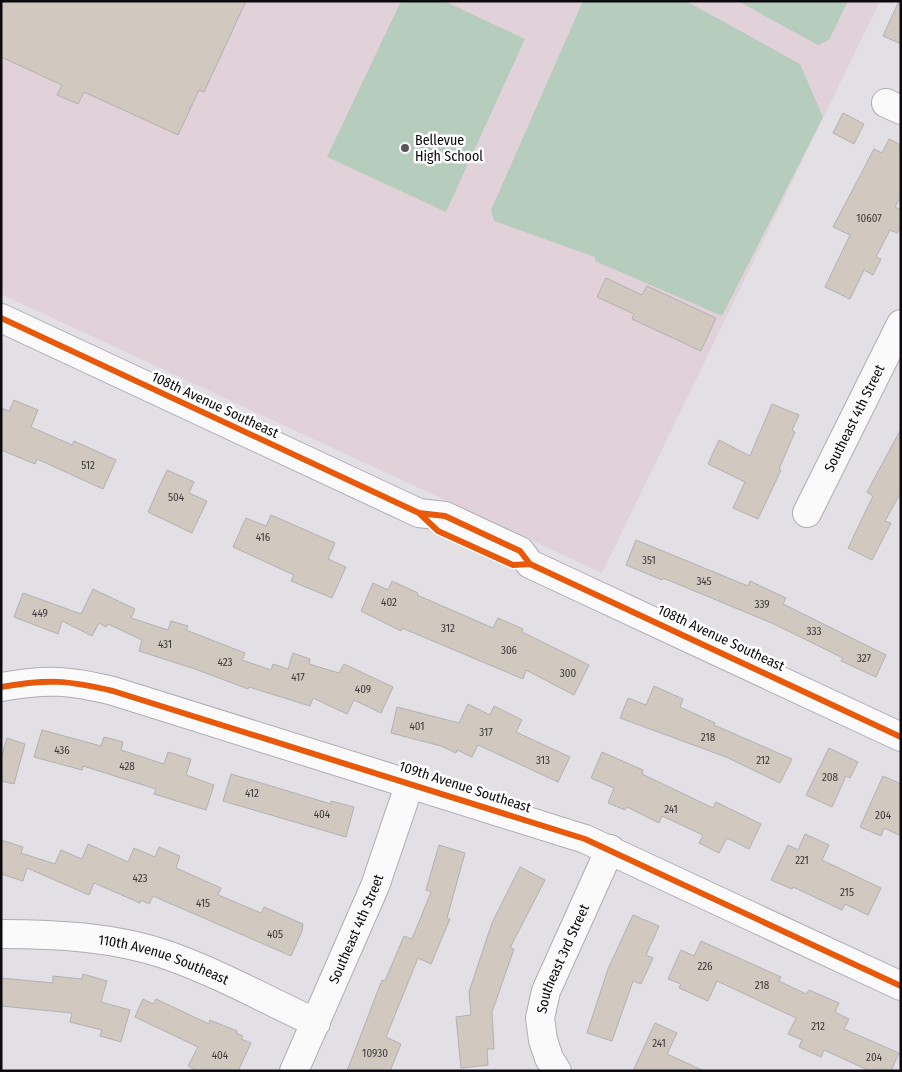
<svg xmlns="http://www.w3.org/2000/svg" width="902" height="1072" viewBox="0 0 902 1072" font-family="'Fira Sans Condensed',sans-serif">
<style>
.education{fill:#e1d2d9}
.pitch{fill:#b6ccbd}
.building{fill:#d1c8c0;stroke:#b3b1b2}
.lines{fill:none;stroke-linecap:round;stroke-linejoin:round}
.minor-casing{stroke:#afadb2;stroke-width:30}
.minor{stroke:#fbfafb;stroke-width:28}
.cycleway-casing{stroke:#fff;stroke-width:9}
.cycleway{stroke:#e8590c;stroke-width:6}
.poi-dot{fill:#575559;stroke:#fff;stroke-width:2}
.labels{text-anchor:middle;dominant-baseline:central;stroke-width:5;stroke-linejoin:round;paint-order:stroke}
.number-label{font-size:11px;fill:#3d3a3a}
.poi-label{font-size:14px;fill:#0c0a0e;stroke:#fff;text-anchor:start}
.street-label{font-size:14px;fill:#0c0a0e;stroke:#fff}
</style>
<rect width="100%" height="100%" fill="#e2dfe5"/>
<path class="education" d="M 1,1 L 880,1 L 602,573 L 1,294 Z"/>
<path class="pitch" d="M 401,1 L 444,1 L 525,39 L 446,212 L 327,157 Z
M 583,1 L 686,1 L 800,64 L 823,117 L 722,316 L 595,261 L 595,257 L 494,221 L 491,210 Z
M 738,1 L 848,1 L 829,40 L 818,45 Z"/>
<path class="building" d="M 1,1 L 246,1 L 204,92 L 199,90 L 178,135 L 84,92 L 78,104 L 57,95 L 62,85 L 1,57 Z
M 899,1 L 901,1 L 901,44 L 883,36 Z
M 843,113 L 864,124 L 854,144 L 833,133 Z
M 889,139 L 901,145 L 901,196 L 895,207 L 901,210 L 901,225 L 897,233 L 890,230 L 876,257 L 881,259 L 873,275 L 864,270 L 850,299 L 825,287 L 850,235 L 833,227 L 874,149 L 882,153 Z
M 606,278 L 642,295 L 647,286 L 716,318 L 701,351 L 632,319 L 634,314 L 597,297 Z
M 14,400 L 38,410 L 31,427 L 72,445 L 74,441 L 116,460 L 103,489 L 37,459 L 35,464 L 1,450 L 1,408 L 9,411 Z
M 772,404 L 799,415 L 792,430 L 795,432 L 779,469 L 781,470 L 758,519 L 733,508 L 745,482 L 708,464 L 719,440 L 750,456 Z
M 901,429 L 901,492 L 885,521 L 891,523 L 872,560 L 848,548 L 873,496 L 867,492 Z
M 167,470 L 194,482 L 189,493 L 207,501 L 192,533 L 148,512 Z
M 271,515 L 335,543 L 328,559 L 346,567 L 332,598 L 291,581 L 294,575 L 233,547 L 246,518 L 266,526 Z
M 636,540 L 748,586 L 750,581 L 786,598 L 783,604 L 886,655 L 876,677 L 841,661 L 843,658 L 774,624 L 663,578 L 662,580 L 626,565 Z
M 392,581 L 418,593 L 417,595 L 493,628 L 498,618 L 523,629 L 522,632 L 589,665 L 574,695 L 526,670 L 523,679 L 402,628 L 401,631 L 361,611 L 373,583 L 388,590 Z
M 93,589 L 135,609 L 131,618 L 168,630 L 171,621 L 188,626 L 186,630 L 245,653 L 242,660 L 271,670 L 273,664 L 288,669 L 293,653 L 310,659 L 309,664 L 339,673 L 344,664 L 393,687 L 381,713 L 354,700 L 347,714 L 313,698 L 310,706 L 249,687 L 248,689 L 195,669 L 139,651 L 142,640 L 108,624 L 106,627 L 99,623 L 92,636 L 62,621 L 58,634 L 14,617 L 23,593 L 81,614 Z
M 654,686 L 683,699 L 680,707 L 715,723 L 714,725 L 792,759 L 780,783 L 726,757 L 620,718 L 628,698 L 646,705 Z
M 468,704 L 490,715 L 494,706 L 522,720 L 516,732 L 570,757 L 558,782 L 478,745 L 472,757 L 457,750 L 456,753 L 441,746 L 391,733 L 397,707 L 459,723 Z
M 42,730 L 101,746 L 104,737 L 123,742 L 121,750 L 164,764 L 168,752 L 191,759 L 186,775 L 214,785 L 206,810 L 154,794 L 156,789 L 83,766 L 82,770 L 34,757 Z
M 7,738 L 25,744 L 14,784 L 1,781 L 1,759 Z
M 829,748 L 858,762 L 850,778 L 846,776 L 832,807 L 806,795 Z
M 602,752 L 643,770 L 642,774 L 713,808 L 716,802 L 761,824 L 749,849 L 727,838 L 719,853 L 699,843 L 703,835 L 662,816 L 659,823 L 627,807 L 625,810 L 608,803 L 614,788 L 591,778 Z
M 231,774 L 331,804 L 331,801 L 354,807 L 346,837 L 223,801 Z
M 883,776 L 901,784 L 901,836 L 884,828 L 881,836 L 860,827 Z
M 805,834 L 829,845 L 822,860 L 881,888 L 868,915 L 845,904 L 842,910 L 793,887 L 792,889 L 771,880 L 788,845 L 798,850 Z
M 1,840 L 23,847 L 21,853 L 55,864 L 61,850 L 82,859 L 88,844 L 128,862 L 134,848 L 155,857 L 159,847 L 180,856 L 176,868 L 221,888 L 218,895 L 261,913 L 264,907 L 303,924 L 302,931 L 291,956 L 153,896 L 149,904 L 141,900 L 140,903 L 94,883 L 89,895 L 27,868 L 23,881 L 1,874 Z
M 439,845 L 465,853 L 447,918 L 450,919 L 431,964 L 418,958 L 386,1037 L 401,1044 L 390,1071 L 347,1071 L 382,980 L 385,981 L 404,936 L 412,939 L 431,892 L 426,890 Z
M 520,867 L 545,880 L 510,948 L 514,949 L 492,1012 L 494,1049 L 487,1049 L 488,1065 L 461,1068 L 456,1017 L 471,1015 L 469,992 L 492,923 Z
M 633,915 L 659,926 L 646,955 L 653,958 L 641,984 L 633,981 L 612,1041 L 587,1033 L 608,969 Z
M 701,941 L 781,977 L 779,981 L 806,994 L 809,990 L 839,1003 L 835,1012 L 849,1019 L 844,1029 L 899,1053 L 891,1071 L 870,1071 L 824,1050 L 821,1057 L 799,1047 L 802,1040 L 788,1034 L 796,1018 L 717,981 L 708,1001 L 679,988 L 681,984 L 668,979 L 681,950 L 694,956 Z
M 83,974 L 107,981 L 101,1002 L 130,1010 L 121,1042 L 100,1036 L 102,1030 L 70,1022 L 72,1013 L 1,1006 L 1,978 L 53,983 L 53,976 L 82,979 Z
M 143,999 L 153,1004 L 156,999 L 209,1024 L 210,1020 L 237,1031 L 236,1033 L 243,1036 L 241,1039 L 251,1043 L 238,1071 L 197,1071 L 188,1066 L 198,1047 L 135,1017 Z
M 655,1023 L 677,1033 L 667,1054 L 704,1071 L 633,1071 Z"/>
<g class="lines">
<defs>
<g id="minor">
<path d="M 886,103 L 901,110"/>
<path d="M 1,318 L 419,513 L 445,516 L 520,551 L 530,564 L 901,737"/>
<path id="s1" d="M 807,513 L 901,324"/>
<path d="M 1,687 C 47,679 68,680 113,691 L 585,839 L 901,986"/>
<path id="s2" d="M 1,934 C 56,934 115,937 167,955 C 218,973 267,1000 316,1023"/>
<path id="s3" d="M 294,1071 L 375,886 L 410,783"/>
<path id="s4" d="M 557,1071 L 549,1058 L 543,1040 L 540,1018 L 546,991 L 610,849"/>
</g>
</defs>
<use href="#minor" class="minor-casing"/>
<use href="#minor" class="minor"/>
<defs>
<path id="cycleway" d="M 1,318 L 419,513 L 445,516 L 520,551 L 530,564 L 901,737
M 419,513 L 438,531 L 513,565 L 530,564
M 1,687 C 47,679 68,680 113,691 L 585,839 L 901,986"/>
</defs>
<use href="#cycleway" class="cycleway-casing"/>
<use href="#cycleway" class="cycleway"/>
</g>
<circle class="poi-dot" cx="405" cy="148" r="5"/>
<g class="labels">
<g class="number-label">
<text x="869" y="218">10607</text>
<text x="88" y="465">512</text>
<text x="176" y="497">504</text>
<text x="263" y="537">416</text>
<text x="649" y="560">351</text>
<text x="704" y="581">345</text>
<text x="389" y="602">402</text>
<text x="762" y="604">339</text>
<text x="40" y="613">449</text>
<text x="448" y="628">312</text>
<text x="814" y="631">333</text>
<text x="165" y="644">431</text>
<text x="509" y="650">306</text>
<text x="864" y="658">327</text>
<text x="225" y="662">423</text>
<text x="568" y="673">300</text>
<text x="298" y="677">417</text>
<text x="363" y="689">409</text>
<text x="417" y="726">401</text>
<text x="486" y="732">317</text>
<text x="708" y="737">218</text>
<text x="62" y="750">436</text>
<text x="543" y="760">313</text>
<text x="763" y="760">212</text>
<text x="127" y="766">428</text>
<text x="830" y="777">208</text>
<text x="252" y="793">412</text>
<text x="671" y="809">241</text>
<text x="322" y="814">404</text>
<text x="883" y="815">204</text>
<text x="802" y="860">221</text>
<text x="140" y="878">423</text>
<text x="847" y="892">215</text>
<text x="203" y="903">415</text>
<text x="275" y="934">405</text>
<text x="705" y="966">226</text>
<text x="762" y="985">218</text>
<text x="818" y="1026">212</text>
<text x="659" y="1043">241</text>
<text x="375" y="1053">10930</text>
<text x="220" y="1055">404</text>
<text x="874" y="1057">204</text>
</g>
<g class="poi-label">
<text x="415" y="140">Bellevue<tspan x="415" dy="16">High School</tspan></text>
</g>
<g class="street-label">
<text transform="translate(215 405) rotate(25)">108th Avenue Southeast</text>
<text stroke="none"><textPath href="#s1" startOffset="106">Southeast 4th Street</textPath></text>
<text transform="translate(721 638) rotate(25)">108th Avenue Southeast</text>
<text transform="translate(465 787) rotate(18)">109th Avenue Southeast</text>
<text stroke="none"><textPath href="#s3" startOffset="155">Southeast 4th Street</textPath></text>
<text stroke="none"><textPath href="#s4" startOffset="120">Southeast 3rd Street</textPath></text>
<text stroke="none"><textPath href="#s2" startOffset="166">110th Avenue Southeast</textPath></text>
</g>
</g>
<rect width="902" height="1072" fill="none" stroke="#0c0a0e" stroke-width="5"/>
</svg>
